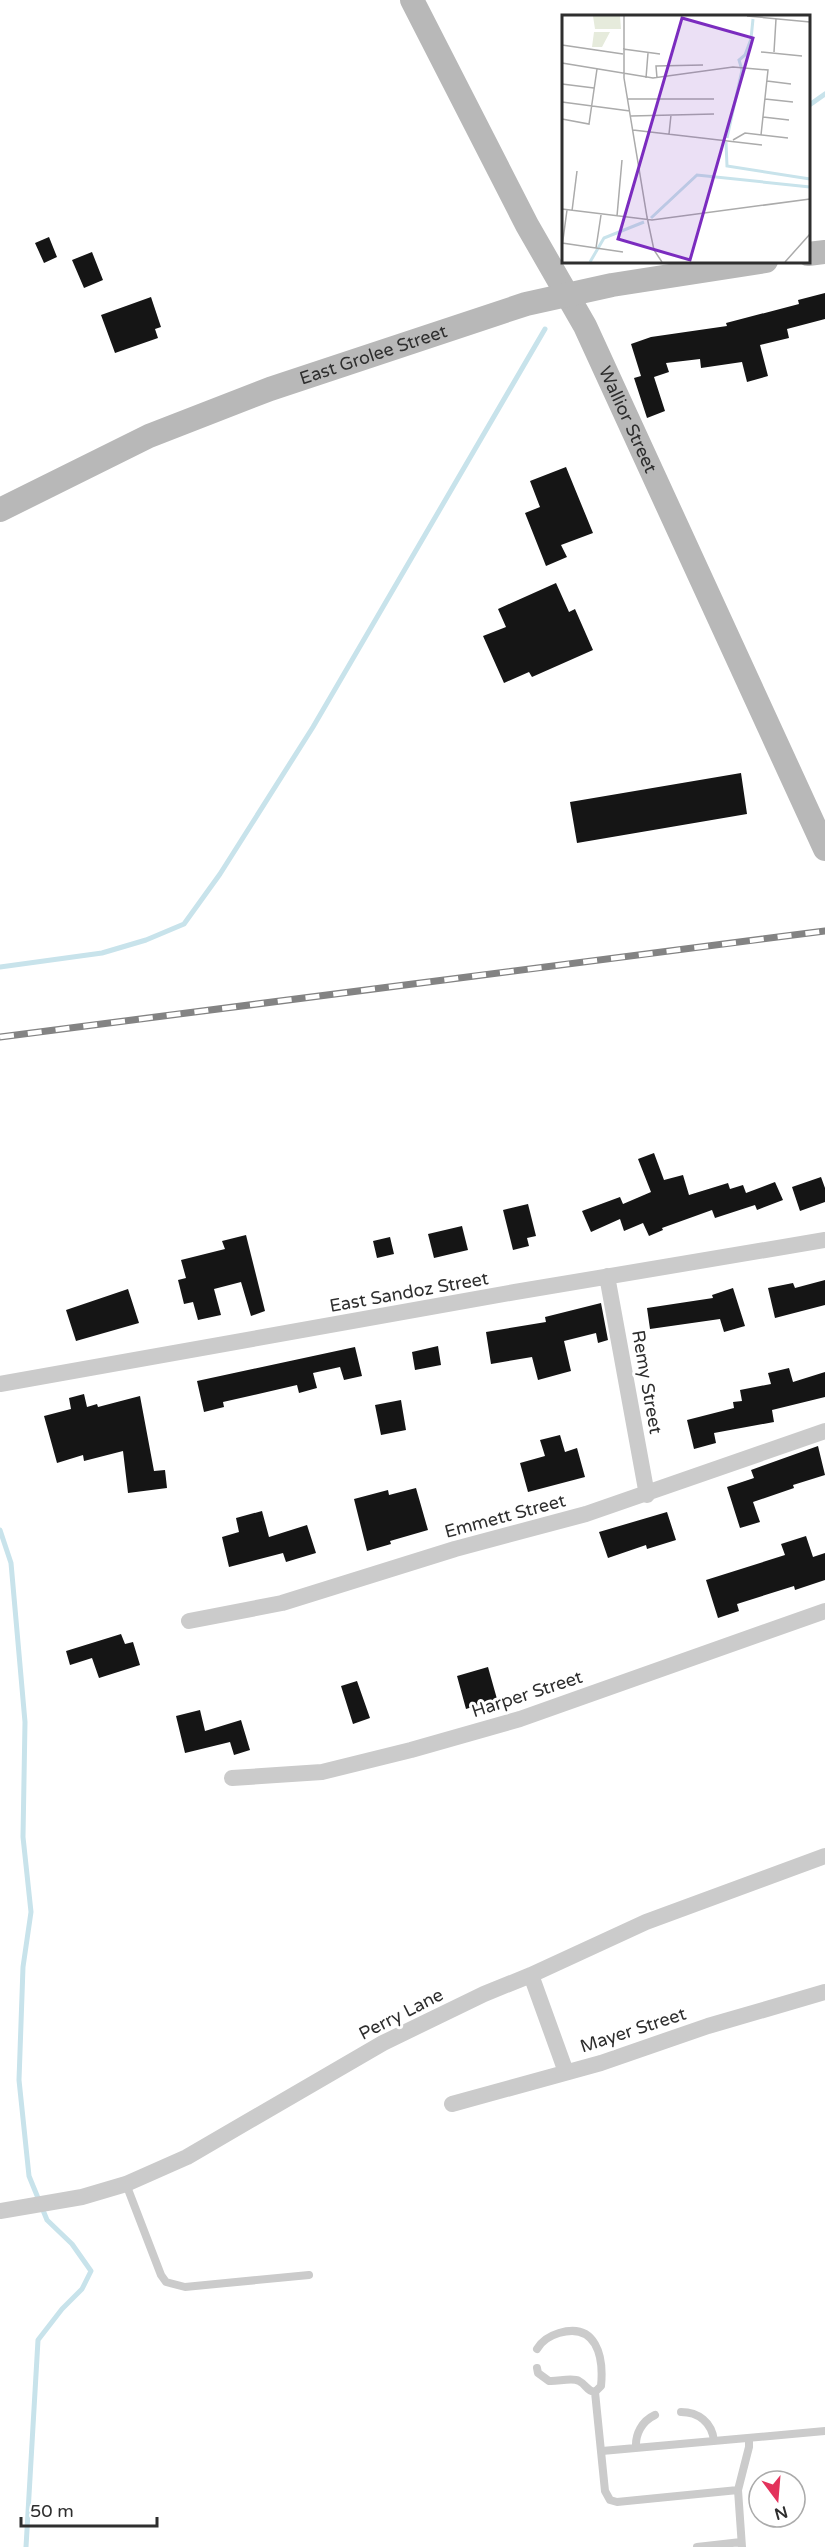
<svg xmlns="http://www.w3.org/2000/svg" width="825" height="2547" viewBox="0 0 825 2547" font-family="'Varela Round',sans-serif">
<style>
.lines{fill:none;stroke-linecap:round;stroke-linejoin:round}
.stream{stroke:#c8e3eb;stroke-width:5}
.building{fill:#151515}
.lane{stroke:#cbcbcb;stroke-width:8}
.street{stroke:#cbcbcb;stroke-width:16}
.secondary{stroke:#b8b8b8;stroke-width:24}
.rail-casing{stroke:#838383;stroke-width:7}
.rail{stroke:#fff;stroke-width:4.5;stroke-dasharray:14;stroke-linecap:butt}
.labels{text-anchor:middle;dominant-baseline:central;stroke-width:6;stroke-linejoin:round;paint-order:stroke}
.street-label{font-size:18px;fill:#2e2e2e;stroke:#fff}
.inset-river{fill:none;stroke:#c8e3eb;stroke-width:3}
.inset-road{fill:none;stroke:#ababab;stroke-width:1.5}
.view{fill:#7b2cbf;fill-opacity:0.15;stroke:#7b2cbf;stroke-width:3}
.inset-edge{fill:none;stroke:#2e2e2e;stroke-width:3}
</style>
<rect width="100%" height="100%" fill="#fff"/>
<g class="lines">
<path class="stream" d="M 808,106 L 825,94
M 0,967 L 102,953 L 146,940 L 184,924 L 220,874 L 313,727 L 545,329
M 0,1530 L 11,1563 L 25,1722 L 23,1837 L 31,1912 L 23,1967 L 19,2080 L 29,2176 L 47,2220 L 72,2244 L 91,2271 L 82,2289 L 62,2309 L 38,2340 L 26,2547"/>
</g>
<path class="building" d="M 49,237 L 57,257 L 44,263 L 35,243 Z
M 92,252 L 103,280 L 84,288 L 72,260 Z
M 825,293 L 825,319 L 787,329 L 789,338 L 760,345 L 768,376 L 747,382 L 742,362 L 701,368 L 700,359 L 666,363 L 669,372 L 654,377 L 665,411 L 647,418 L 634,378 L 641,376 L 631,344 L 651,337 L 727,326 L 726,323 L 799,304 L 798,300 Z
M 151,297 L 161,327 L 155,329 L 158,338 L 115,353 L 101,315 Z
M 566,467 L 593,533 L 561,545 L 567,557 L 546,566 L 525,513 L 540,507 L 530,481 Z
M 556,583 L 569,612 L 575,609 L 593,650 L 532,677 L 529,672 L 504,683 L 483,636 L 506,627 L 498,609 Z
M 741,773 L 747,814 L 577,843 L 570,802 Z
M 654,1153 L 664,1180 L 683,1175 L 689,1195 L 728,1183 L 730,1189 L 743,1185 L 746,1193 L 775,1182 L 783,1200 L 757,1210 L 755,1205 L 715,1218 L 712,1210 L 662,1228 L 663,1230 L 649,1236 L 643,1223 L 624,1231 L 620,1219 L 591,1232 L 582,1211 L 620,1197 L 623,1204 L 651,1192 L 638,1159 Z
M 821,1177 L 825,1188 L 825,1202 L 800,1211 L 792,1187 Z
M 528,1204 L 536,1236 L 527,1238 L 529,1246 L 513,1250 L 503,1210 Z
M 462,1226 L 468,1250 L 434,1258 L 428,1234 Z
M 246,1235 L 265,1311 L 251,1316 L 241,1282 L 214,1289 L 221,1315 L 198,1320 L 193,1302 L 184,1304 L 178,1280 L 186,1278 L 181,1260 L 225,1249 L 222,1241 Z
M 390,1237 L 394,1254 L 377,1258 L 373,1241 Z
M 825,1280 L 825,1305 L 775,1318 L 768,1288 L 793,1283 L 795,1288 Z
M 733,1288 L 745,1326 L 724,1332 L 720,1319 L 650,1329 L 647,1308 L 713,1298 L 712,1295 Z
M 128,1289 L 139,1323 L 76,1341 L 66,1310 Z
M 601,1303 L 608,1340 L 598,1343 L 596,1333 L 564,1341 L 571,1371 L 538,1380 L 532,1357 L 491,1364 L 486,1332 L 546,1322 L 545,1317 Z
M 438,1346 L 441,1365 L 415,1370 L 412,1352 Z
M 355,1347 L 362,1376 L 344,1380 L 340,1367 L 313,1373 L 317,1388 L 299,1393 L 297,1385 L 223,1402 L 224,1407 L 204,1412 L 197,1381 Z
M 789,1368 L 793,1382 L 825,1372 L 825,1397 L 772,1410 L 774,1422 L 714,1433 L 716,1443 L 694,1449 L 687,1420 L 734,1408 L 733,1402 L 742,1401 L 740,1390 L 771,1384 L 768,1373 Z
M 84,1394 L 87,1407 L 97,1404 L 98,1407 L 140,1396 L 154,1471 L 165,1470 L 167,1488 L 128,1493 L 123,1451 L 84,1461 L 83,1455 L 57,1463 L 44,1416 L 71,1409 L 69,1398 Z
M 401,1400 L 406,1430 L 381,1435 L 375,1405 Z
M 560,1435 L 565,1452 L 577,1448 L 585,1477 L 528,1492 L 520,1463 L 545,1456 L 540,1440 Z
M 818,1446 L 825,1475 L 793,1485 L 794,1488 L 753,1502 L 760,1522 L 740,1528 L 727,1487 L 754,1478 L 751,1470 Z
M 416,1488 L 428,1530 L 390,1541 L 391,1544 L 367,1551 L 354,1499 L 388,1490 L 389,1495 Z
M 262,1511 L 269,1537 L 307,1525 L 316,1553 L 286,1562 L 283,1553 L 229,1567 L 222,1537 L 239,1532 L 236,1518 Z
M 667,1512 L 676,1540 L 647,1549 L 646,1545 L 608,1558 L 599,1532 Z
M 806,1536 L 813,1557 L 825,1553 L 825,1580 L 795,1590 L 794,1586 L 737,1604 L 739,1611 L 718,1618 L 706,1580 L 785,1555 L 781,1544 Z
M 121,1634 L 125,1644 L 133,1642 L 140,1665 L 99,1678 L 92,1658 L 70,1665 L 66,1651 Z
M 488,1667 L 497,1699 L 466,1709 L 457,1676 Z
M 357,1681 L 370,1718 L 353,1724 L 341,1686 Z
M 200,1710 L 205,1731 L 241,1720 L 250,1750 L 234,1755 L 230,1742 L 185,1753 L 176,1716 Z"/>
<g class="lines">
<path class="lane" d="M 126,2184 L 161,2275 L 166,2282 L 185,2287 L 309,2275
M 537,2349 C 542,2340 549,2336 559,2333 C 596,2322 604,2356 601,2386 L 595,2392 L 605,2491 L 610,2500 L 617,2502 L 738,2490
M 537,2368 L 538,2373 L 549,2381 C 557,2382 572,2377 579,2381 C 587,2385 586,2391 595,2392
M 681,2412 C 698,2412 712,2422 714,2441
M 636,2448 C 635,2434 642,2421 655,2415
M 602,2451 L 825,2431
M 697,2547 L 741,2542
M 742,2547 L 738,2490 L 749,2447 L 749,2438"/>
<path class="street" d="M 607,1276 L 647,1495
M 0,1384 L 515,1292 L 825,1240
M 189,1621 L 282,1603 L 455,1549 L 586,1514 L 825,1431
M 232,1778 L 322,1772 L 411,1750 L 520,1719 L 825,1611
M 531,1975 L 566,2072
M 452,2104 L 601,2063 L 708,2026 L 825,1992
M 0,2211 L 82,2197 L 126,2184 L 187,2157 L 383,2043 L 484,1994 L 531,1975 L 646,1922 L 825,1856"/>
<g class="secondary">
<path id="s1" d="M 412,0 L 527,225 L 585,326 L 825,849"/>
<path d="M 808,254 L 825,252"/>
<path id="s2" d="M 0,510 L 149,436 L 270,389 L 526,304 L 612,285 L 766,261"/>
</g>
<defs>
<path id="rail" d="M 0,1037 L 825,931"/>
</defs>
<use href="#rail" class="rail-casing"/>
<use href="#rail" class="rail"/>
</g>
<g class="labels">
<g class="street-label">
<text stroke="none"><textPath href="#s2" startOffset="405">East Grolee Street</textPath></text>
<text stroke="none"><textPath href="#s1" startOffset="472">Wallior Street</textPath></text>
<text transform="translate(409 1292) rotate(-10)">East Sandoz Street</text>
<text transform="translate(647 1382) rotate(80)">Remy Street</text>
<text transform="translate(505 1516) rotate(-15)">Emmett Street</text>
<text transform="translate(527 1694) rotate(-18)">Harper Street</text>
<text transform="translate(401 2014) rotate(-27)">Perry Lane</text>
<text transform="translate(633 2030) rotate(-18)">Mayer Street</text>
</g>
</g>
<g transform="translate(562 15)">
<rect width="248" height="248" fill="#fff"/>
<path d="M 31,1 L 58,1 L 59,14 L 33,14 ZM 32,17 L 48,17 L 40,32 L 30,32 Z" fill="#e6ebdc"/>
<path class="inset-river" d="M 165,123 L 180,55 L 177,45 L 183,40 L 189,24 L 191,4M 164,127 L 165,151 L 248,164M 89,203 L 135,160 L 248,172M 28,247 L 42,223 L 82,207"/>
<path class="inset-road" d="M 62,1 L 62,63 L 85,202 L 92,235 L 100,247M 185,1 L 248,7M 0,30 L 61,39M 61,34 L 98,39M 199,37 L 240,41M 212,37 L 214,4M 0,48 L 91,63 L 171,52 L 206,55 L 199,120M 84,63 L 86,38M 95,63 L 94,51 L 141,50M 205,66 L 229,69M 0,69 L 32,73M 66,84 L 152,84M 203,84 L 231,87M 0,87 L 68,96M 69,101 L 152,99M 201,102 L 227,105M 0,104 L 27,109 L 35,54M 71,115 L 200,130M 107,119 L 109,100M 171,125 L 183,118 L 226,123M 0,194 L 90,205 L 248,184M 10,196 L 15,156M 55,201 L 60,145M 0,228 L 61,237M 0,232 L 5,195M 34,233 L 39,200M 223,247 L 248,219"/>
<path class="view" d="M 120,3 L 191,23 L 128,245 L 56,224 Z"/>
<rect width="248" height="248" class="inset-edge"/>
</g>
<g transform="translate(777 2499) rotate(164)"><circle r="28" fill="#ffffff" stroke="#ababab" stroke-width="1.5"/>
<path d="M0-4.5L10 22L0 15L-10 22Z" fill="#e3325b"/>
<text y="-9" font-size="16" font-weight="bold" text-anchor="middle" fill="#2e2e2e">N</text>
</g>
<path d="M21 2517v9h136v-9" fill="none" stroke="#2e2e2e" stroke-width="3"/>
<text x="30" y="2517" font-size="18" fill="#2e2e2e" stroke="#ffffff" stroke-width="4.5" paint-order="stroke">50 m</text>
</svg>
